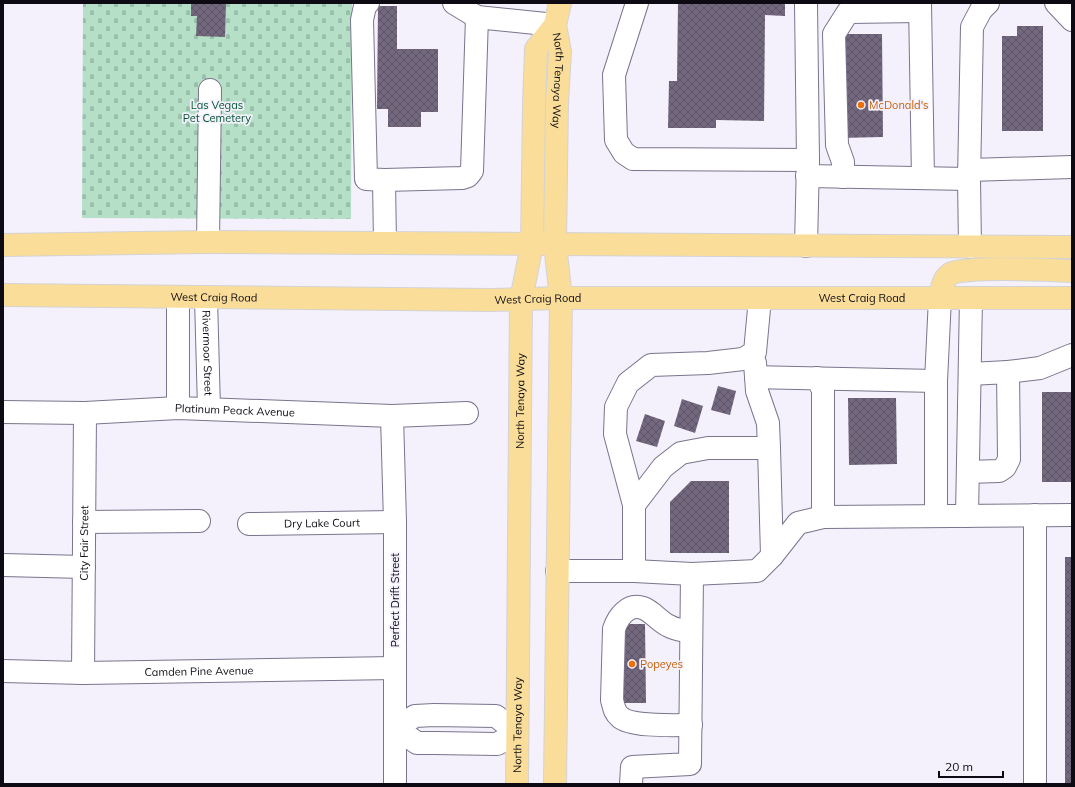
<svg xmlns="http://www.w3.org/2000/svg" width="1075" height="787" viewBox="0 0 1075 787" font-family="Mulish,sans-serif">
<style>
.cemetery{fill:url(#cemetery-stones)}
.building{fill:url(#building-cross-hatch)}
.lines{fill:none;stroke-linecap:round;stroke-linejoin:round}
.minor-casing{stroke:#7a748c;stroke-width:24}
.major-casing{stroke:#d3d3d5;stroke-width:24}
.minor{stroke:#fff;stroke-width:22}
.major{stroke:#fadd98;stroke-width:22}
.food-dot{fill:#e8710a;stroke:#f4f1fc;stroke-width:1.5}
.labels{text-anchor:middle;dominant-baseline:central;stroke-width:3.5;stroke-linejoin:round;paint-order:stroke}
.street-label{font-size:11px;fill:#0d0a13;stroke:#f4f1fc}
.park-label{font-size:11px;fill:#005534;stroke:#f4f1fc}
.food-label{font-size:11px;fill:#c56008;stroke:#f4f1fc;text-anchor:start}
</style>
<defs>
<pattern id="cemetery-stones" width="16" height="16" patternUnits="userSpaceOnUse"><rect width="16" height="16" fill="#b5e0c7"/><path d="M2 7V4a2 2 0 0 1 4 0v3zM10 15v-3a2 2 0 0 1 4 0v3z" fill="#9abfaa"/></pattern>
<pattern id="building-cross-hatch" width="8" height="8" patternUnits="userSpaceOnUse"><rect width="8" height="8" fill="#74687f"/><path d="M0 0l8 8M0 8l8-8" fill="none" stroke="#5e5467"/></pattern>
</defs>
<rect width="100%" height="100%" fill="#f4f1fc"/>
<path class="cemetery" d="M 83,3 L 352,3 L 351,219 L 82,218 Z"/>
<path class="building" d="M 191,3 L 226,3 L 225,37 L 196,36 L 197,16 L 191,16 Z
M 678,3 L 785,3 L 785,16 L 765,15 L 764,121 L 716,120 L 716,128 L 668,128 L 669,81 L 677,81 Z
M 378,6 L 397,6 L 397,49 L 438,49 L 438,112 L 421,112 L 421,127 L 388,127 L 388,109 L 377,109 Z
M 1017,26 L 1043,26 L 1043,131 L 1002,131 L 1002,36 L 1017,36 Z
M 840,34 L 882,34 L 883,137 L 840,138 Z
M 718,386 L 736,391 L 730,415 L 711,410 Z
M 1042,392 L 1072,392 L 1072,482 L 1042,482 Z
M 848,398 L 896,398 L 897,464 L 849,465 Z
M 682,399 L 703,406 L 695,433 L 674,426 Z
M 645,414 L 665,421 L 657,447 L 636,441 Z
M 691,481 L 729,481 L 729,553 L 670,553 L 670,502 Z
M 1065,557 L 1072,557 L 1072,784 L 1065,784 Z
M 619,624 L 645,624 L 646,703 L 620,703 Z"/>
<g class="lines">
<defs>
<g id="minor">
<path d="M 368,3 L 365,6 L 362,20 L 366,179 L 384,180"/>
<path d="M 454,3 L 477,17"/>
<path d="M 637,3 L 614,75 L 616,140 L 624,153 L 633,159 L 808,160"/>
<path d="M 920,3 L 923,178"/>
<path d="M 1056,3 L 1072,20"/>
<path d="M 969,170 L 1072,167"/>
<path d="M 807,176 L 969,179"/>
<path d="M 843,177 L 843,162 L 837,145 L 834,34 L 848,12 L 920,11"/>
<path d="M 208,242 L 210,90"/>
<path d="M 385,243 L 384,180 L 462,178 L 468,176 L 472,171 L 477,17 L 555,25"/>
<path d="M 806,246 L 808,160 L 806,3"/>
<path d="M 970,247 L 969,179 L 972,27 L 981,10 L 988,3"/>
<path id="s1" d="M 206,298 L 209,409"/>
<path d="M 755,363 L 757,391 L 768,423 L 769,448"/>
<path d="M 1008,372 L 1040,368 L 1072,355"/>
<path d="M 756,377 L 936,381"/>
<path d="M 817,378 L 823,390 L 823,517"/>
<path d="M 178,408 L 178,297"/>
<path id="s2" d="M 3,412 L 85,413 L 178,408 L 392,416 L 467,413"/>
<path d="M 392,416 L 395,522 L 395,784"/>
<path d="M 968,472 L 999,471 L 1005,467 L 1009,459 L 1008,372 L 970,374"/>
<path d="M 634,505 L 663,467 L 681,453 L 708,448 L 769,448 L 772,556"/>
<path d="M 936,516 L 936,381 L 940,298"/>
<path d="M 967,516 L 971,298"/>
<path d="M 84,522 L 199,521"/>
<path id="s3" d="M 249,524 L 395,522"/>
<path d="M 3,565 L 84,567"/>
<path d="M 557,571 L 634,571 L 692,574 L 757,571 L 772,556 L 798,523 L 823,517 L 1072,515"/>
<path d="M 634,571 L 634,505 L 615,434 L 616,407 L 628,383 L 651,365 L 708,363 L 743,359 L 755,352 L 760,298"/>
<path d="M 691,632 C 683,630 676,630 669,626 C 660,622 652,611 643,608 C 628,603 618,617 614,629 L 612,700 C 614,707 614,712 620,717 C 631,727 675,725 691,725"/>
<path id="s4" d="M 3,671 L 83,673 L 395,668"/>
<path id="s5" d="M 83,673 L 85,413"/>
<path d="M 434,715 L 496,716 L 517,733 L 497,744 L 435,743 L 417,743 L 396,728 L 415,716 Z"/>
<path d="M 631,784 L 632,767 L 690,764 L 692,574"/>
<path d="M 1035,784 L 1035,515"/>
</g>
<g id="major">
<path id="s6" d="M 555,25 L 560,52 L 557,102 L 555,245 L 561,298 L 555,784"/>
<path d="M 3,245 L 208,242 L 1072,247"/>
<path id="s7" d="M 3,295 L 491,300 L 561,298 L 1072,298"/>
<path d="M 940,298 C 942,289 942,280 950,274 C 961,266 1053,270 1072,271"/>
<path id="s8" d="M 517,784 L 521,300 L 532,244 L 534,104 L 536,49 L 555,25 L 560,3"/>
</g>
</defs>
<use href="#minor" class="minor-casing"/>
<use href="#major" class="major-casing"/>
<use href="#minor" class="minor"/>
<use href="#major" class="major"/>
</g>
<g class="food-dot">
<circle cx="861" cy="105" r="4"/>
<circle cx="632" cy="664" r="4"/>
</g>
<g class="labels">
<g class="street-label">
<text stroke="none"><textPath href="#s6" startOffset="56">North Tenaya Way</textPath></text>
<text stroke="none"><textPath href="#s7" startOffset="211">West Craig Road</textPath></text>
<text stroke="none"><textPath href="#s7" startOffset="859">West Craig Road</textPath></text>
<text stroke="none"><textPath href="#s7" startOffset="535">West Craig Road</textPath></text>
<text stroke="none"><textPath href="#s1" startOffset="55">Rivermoor Street</textPath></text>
<text stroke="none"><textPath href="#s8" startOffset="383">North Tenaya Way</textPath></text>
<text stroke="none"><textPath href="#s2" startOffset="232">Platinum Peack Avenue</textPath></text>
<text stroke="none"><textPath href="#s3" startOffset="73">Dry Lake Court</textPath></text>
<text stroke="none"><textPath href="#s5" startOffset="130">City Fair Street</textPath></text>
<text transform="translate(395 600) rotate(-90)">Perfect Drift Street</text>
<text stroke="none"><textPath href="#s4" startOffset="196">Camden Pine Avenue</textPath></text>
<text stroke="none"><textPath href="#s8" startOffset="59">North Tenaya Way</textPath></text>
</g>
<g class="park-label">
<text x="217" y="105">Las Vegas<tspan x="217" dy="13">Pet Cemetery</tspan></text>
</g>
<g class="food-label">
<text x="869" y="105">McDonald's</text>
<text x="640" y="664">Popeyes</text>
</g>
</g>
<rect width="1075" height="787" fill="none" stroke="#0d0a13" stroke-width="8"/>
<path d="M939 771v6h64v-6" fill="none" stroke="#0d0a13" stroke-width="2"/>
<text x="945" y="771" font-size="12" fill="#0d0a13" stroke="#f4f1fc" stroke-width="3" paint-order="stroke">20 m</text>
</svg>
